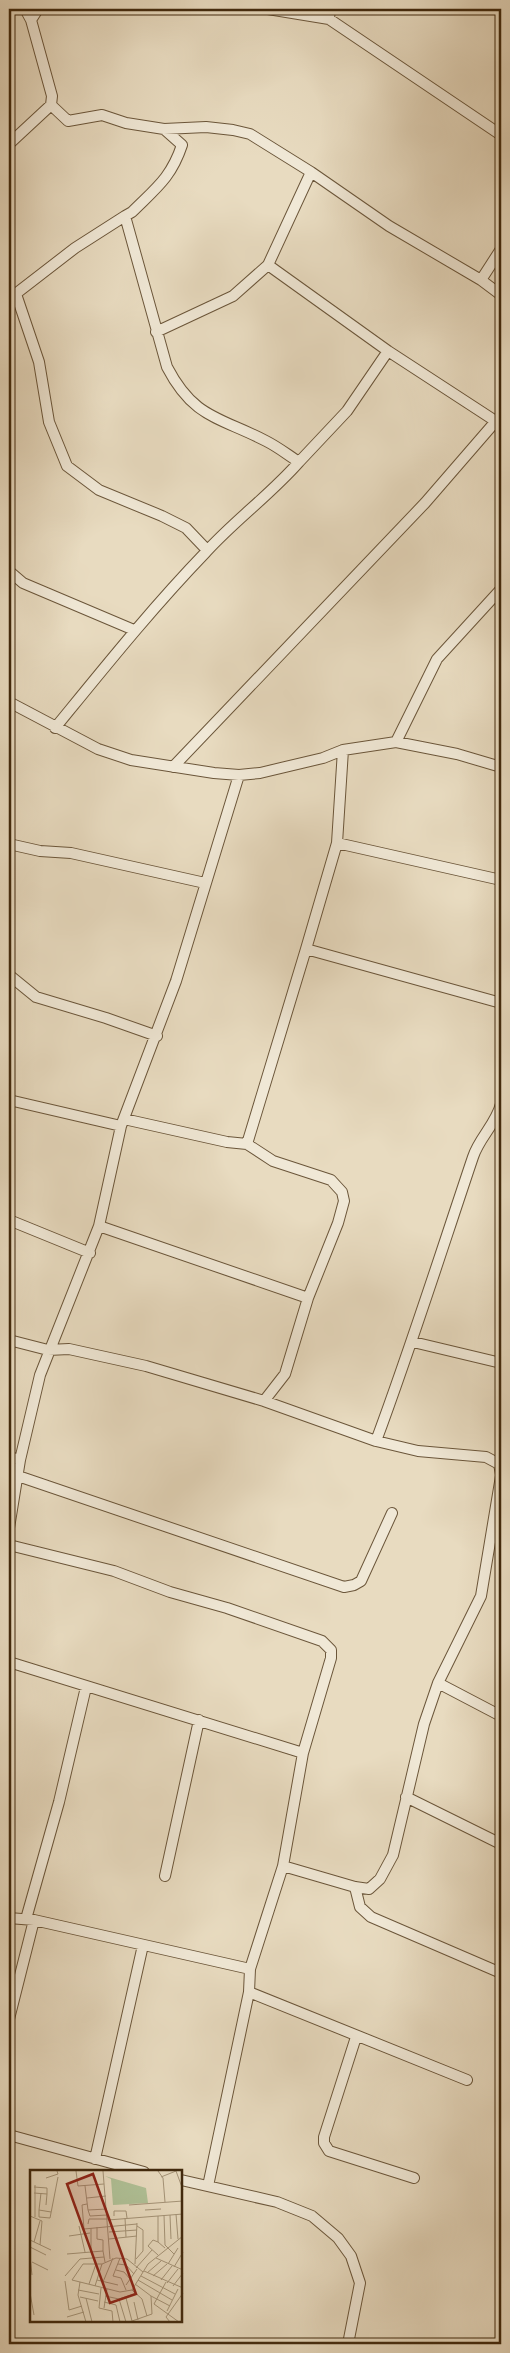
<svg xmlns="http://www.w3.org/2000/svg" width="510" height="2353" viewBox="0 0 510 2353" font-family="'Libre Bodoni',serif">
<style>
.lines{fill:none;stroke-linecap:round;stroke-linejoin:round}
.minor-casing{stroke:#6b563a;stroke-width:12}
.minor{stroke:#f0e8d6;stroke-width:10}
.inset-road{fill:none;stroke:#a59478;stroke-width:1}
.view{fill:#8f2418;fill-opacity:0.15;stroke:#8f2418;stroke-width:2.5}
.inset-edge{fill:none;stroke:#41290d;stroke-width:2.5}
</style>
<rect width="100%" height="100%" fill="#e8dbc0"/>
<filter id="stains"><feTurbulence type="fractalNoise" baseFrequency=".004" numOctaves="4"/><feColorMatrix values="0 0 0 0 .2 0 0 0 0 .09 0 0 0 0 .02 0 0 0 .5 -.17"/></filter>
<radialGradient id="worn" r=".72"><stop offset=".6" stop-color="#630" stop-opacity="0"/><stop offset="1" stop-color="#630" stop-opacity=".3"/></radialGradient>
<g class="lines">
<defs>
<path id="minor" d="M 25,9 L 31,20 L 52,96 L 51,105
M 268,9 L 329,19 L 501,135
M 329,19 L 330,9
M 31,20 L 38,9
M 9,144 L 51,105 L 68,121 L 102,115 L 126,123 L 164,129 L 206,127 L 233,130 L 250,134 L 311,172 L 389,226 L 481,280 L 501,295
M 268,265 L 388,351 L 500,424
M 481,280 L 501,249
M 16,294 L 39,362 L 49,422 L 67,466 L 99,490 L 162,516 L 186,528 L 207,550
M 9,299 L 75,248 L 125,216
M 156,332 L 233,296 L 268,265 L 311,172
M 299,462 L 347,411 L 388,351
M 9,571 L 23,583 L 134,630
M 9,702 L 98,749 L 131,760 L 214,773 L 239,775 L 260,773 L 323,758 L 343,750 L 396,742 L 457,754 L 501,767
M 55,728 C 104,668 152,608 206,552 C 235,520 270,495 299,462 C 288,455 278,447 266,441 C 220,417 194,419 167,367 L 125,216 L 132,212 C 156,188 171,178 182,145 L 164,129
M 396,742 L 437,659 L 501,589
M 343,750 L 337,843 L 306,949 L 501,1003
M 173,767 L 425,503 L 496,421
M 337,843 L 501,880
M 9,844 L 40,851 L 71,853 L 205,883
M 9,975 L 36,997 L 106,1018 L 157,1036
M 9,1100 L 121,1126
M 124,1119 L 227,1142 L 247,1144
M 9,1220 L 90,1253
M 99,1226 L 308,1298
M 9,1340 L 48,1350 L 69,1349 L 146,1366 L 264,1401 L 376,1441 L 418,1451 L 486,1457 L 499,1464 L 501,1474
M 413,1342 L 501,1363
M 264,1401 L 285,1374 L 308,1298 L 338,1223 L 344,1201 L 342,1192 L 331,1180 L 273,1161 L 247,1144 L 306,949
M 376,1441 C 411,1347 441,1252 473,1157 C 479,1138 496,1124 501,1104
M 9,1457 L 20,1460
M 18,1476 L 344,1587 L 354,1585 L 361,1581 L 392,1513
M 9,1528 L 20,1460 L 40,1375 L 99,1226 L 121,1126 L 176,981 L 239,775
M 9,1545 L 114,1571 L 170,1592 L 227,1608 L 322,1641 L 331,1650 L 331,1658 L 303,1753
M 9,1662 L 303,1753 L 283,1866 L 250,1969 L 249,1992 L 208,2186
M 438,1683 L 501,1716
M 406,1797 L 501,1844
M 283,1866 L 355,1887 L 369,1889 L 380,1879 L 393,1855 L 424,1724 L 438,1683 L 481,1596 L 501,1476
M 165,1876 L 199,1720
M 355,1887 L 360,1907 L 371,1917 L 501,1973
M 9,1918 L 34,1920 L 250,1969
M 26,1919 L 59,1802 L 86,1687
M 249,1992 L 467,2080
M 9,2019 L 34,1920
M 356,2037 L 324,2137 L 324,2143 L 329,2151 L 414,2178
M 9,2135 L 144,2172
M 95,2159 L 143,1945
M 181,2180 L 277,2202 L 312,2216 L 338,2238 L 351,2256 L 360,2283 L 348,2344"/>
</defs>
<use href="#minor" class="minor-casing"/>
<use href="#minor" class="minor"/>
</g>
<g transform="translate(30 2170)">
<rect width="152" height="152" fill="#e8dbc0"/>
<path d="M 75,6 L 116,18 L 118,33 L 83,35 L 81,9 Z" fill="#b0c197"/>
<path class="inset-road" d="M 46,1 L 48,16 L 74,14M 73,1 L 80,89M 128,1 L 133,8 L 135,32M 146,1 L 153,20M 131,7 L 146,1M 16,8 L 28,4 L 27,1M 5,15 L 5,47M 55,16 L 58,40 L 77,39M 4,17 L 17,18 L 17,24M 4,23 L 17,24 L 16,35M 11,23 L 9,40 L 21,42M 57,28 L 76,26M 57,34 L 52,35 L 54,59 L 107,54M 99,35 L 153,31M 9,40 L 9,47 L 20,48 L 28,7M 58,40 L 60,46 L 77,45M 115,40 L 131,39M 146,44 L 148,69M 134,45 L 135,75 L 144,84M 140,45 L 141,69M 0,46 L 12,51 L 10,75M 84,46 L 84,41 L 96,41 L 97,48M 128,46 L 128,72 L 135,78M 95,48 L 96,67M 78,50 L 153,44M 58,54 L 59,49 L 78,49M 49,56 L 55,82M 67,57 L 67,69 L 73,70 L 73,81M 61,58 L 61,82M 79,62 L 107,60M 39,66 L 60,63M 79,69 L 107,66M 0,70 L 21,80M 4,72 L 10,51M 0,77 L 16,85M 37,84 L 73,81 L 75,92M 128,85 L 118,76 L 123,70 L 128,72M 0,87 L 2,105M 90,88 L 83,106 L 91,108 L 96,120M 126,88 L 153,100M 106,89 L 113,81 L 113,60 L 107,56M 2,92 L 18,100M 88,94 L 96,95 L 104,104M 105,94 L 107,53M 138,94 L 148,78M 144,97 L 153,82M 106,98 L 122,80M 86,100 L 94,102 L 100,109M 114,101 L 153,118M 113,102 L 97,89 L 86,88 L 72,94 L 53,94 L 42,110 L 90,122 L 102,120 L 118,94 L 153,66M 117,103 L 131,91M 35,106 L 50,89 L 74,87M 111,106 L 145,124M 123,106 L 137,94M 67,110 L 88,115M 108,110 L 142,130M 131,110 L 142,96M 35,111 L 39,140 L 52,136M 50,112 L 48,125 L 56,152M 73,112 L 83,88M 136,112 L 124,134 L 149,152M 137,113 L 148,99M 59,114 L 66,94M 105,114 L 121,126M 96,115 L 107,99M 65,116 L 72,94M 143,116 L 153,103M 71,118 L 69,138 L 82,141 L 83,152M 48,120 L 69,124M 102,120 L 112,129 L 117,146M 0,123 L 4,145M 75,126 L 89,129 L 104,124M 50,127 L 68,131M 56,128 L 62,152M 96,128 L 102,151M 89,129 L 96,152M 74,132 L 86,135 L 90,152M 104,132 L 108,150M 74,138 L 77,119M 137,141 L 148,119M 37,147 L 54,142M 102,151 L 122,144 L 121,126 L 140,136M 140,152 L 136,147 L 153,123"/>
<path class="view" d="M 63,4 L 106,124 L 80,133 L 37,14 Z"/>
<rect width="152" height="152" class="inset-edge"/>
</g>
<rect width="510" height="2353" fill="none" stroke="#e8dbc0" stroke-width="30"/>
<rect x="10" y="10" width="490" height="2333" fill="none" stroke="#41290d" stroke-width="2.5"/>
<rect x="15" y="15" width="480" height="2323" fill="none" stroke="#41290d"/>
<rect width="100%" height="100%" filter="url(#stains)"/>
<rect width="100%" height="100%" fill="url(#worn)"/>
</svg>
